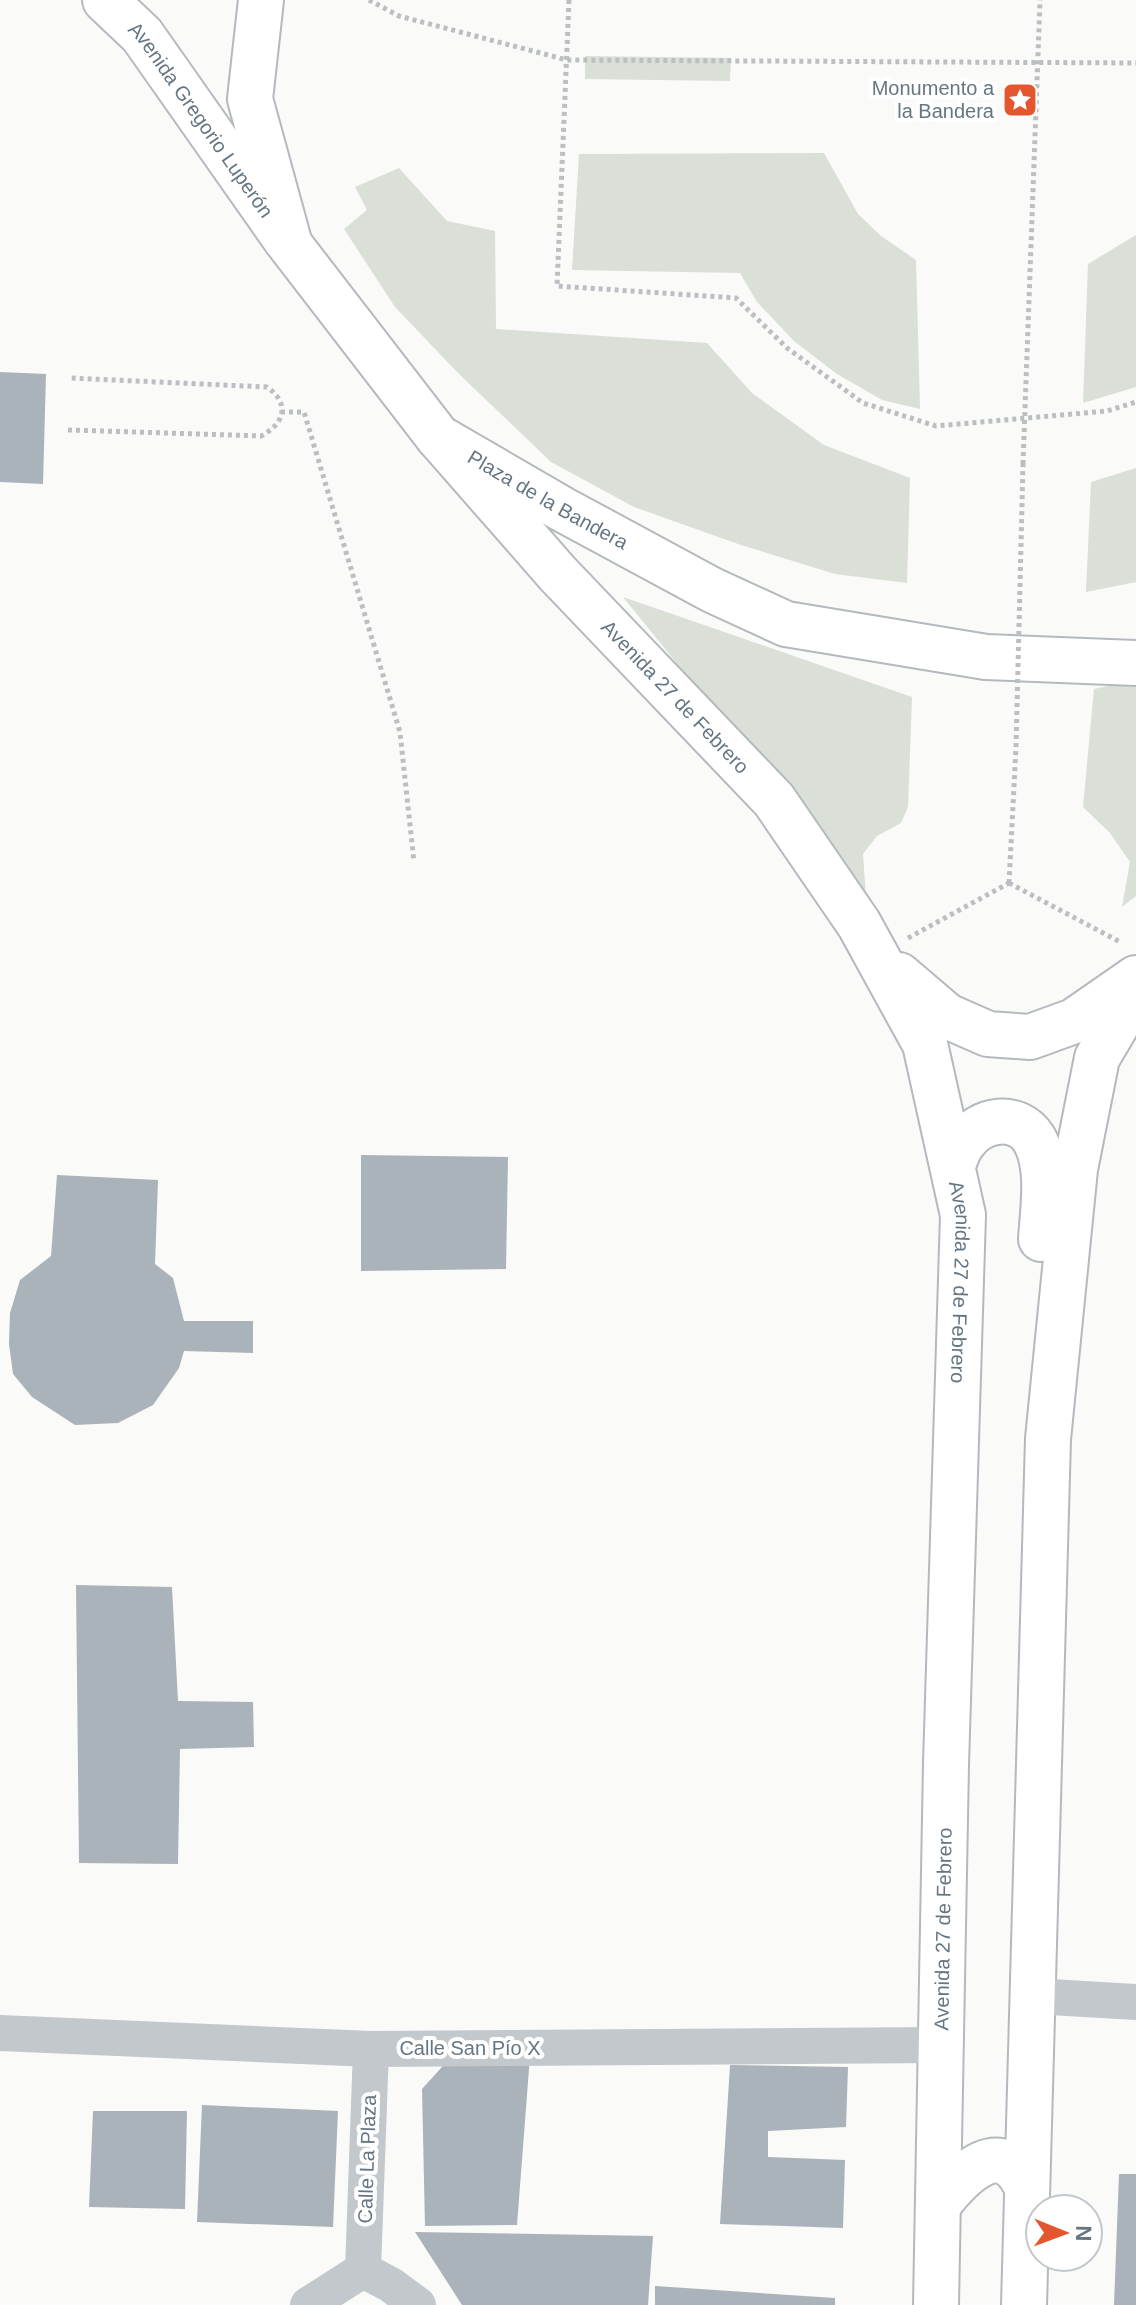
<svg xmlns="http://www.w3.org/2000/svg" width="1136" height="2305" viewBox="0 0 1136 2305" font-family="Helvetica,sans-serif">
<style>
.green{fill:#dadfd7}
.building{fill:#aab3b9}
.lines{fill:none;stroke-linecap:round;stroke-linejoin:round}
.major-casing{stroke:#b5babe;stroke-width:48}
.highway-casing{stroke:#b4b9bd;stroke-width:48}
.path{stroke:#bbbfc2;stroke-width:5;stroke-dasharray:4 4;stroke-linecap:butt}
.minor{stroke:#c3c8cc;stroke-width:36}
.major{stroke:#fff;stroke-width:44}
.highway{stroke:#fff;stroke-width:44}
.path-bridge{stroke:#bbbfc2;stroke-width:5;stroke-dasharray:4 4;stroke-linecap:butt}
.labels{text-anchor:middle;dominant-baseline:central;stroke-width:8;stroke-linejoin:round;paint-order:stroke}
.poi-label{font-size:20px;fill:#657683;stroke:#fff;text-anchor:end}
.street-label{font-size:20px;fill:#657683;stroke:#fff}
</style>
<rect width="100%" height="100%" fill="#fafaf8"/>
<path class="green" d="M 585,56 L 731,58 L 730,81 L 585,79 Z
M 824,153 L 858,214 L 881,236 L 916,260 L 920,409 L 882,400 L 837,374 L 794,341 L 757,302 L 740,273 L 572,270 L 579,154 Z
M 399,168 L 447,221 L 495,231 L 496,329 L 707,343 L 752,393 L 824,445 L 910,478 L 907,583 L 835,574 L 741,545 L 634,507 L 551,462 L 459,374 L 395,307 L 344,229 L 367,210 L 355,187 Z
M 1136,235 L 1136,387 L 1083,403 L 1088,264 Z
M 1136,468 L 1136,582 L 1086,592 L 1091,482 Z
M 623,597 L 912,697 L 908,807 L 901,823 L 877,836 L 863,854 L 866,897 Z
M 1136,680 L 1136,896 L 1122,907 L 1130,862 L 1110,833 L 1083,807 L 1094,689 Z"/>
<path class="building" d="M 0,372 L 46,374 L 43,484 L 0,482 Z
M 361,1155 L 508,1157 L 506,1269 L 361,1271 Z
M 57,1175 L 158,1180 L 155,1264 L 173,1278 L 184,1321 L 253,1321 L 253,1353 L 184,1351 L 179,1368 L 153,1405 L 118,1423 L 75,1425 L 32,1397 L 13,1374 L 9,1344 L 10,1313 L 20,1280 L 51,1256 Z
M 76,1585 L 172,1587 L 178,1701 L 253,1702 L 254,1747 L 180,1749 L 178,1864 L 79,1863 Z
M 530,2056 L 517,2225 L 425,2226 L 422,2089 L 450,2058 Z
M 730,2065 L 848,2067 L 846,2127 L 768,2131 L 768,2157 L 845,2160 L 843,2228 L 720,2224 Z
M 202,2105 L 338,2111 L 333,2227 L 197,2222 Z
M 93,2111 L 187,2111 L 185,2209 L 89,2207 Z
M 1119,2174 L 1136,2174 L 1136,2305 L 1114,2305 Z
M 415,2232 L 653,2236 L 648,2305 L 462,2305 Z
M 655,2286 L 835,2298 L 835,2305 L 655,2305 Z"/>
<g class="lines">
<defs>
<g id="major">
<path id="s1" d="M 105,0 L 142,35 L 286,240"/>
</g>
<g id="highway">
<path id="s2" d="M 261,0 L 250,99 L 290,245 L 438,437 L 562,509 L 712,590 L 786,624 L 986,657 L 1136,663"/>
<path id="s3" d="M 438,437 L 558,574 L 774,800 L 859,924 L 925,1044 L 963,1215 L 946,1764 L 936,2305"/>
<path d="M 899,975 L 947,1016 L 988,1034 L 1030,1037 L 1074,1021 L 1136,978"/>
<path d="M 953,1165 C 956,1157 959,1148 964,1142 C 980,1119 1017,1112 1034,1139 C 1050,1166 1043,1209 1041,1239"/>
<path d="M 938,2205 C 962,2174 1002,2132 1027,2188"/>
<path d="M 1024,2305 L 1048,1439 L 1075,1169 L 1097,1058 L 1136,992"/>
</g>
</defs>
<use href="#major" class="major-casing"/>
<use href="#highway" class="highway-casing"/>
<path class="path" d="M 369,0 L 399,16 L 567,60 L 1136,63
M 569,0 L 557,286 L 736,298 L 787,348 L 863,403 L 936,426 L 1107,411 L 1136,402
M 281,412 L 304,412 L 400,732 L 414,862
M 68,430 L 261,436 C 284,424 291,404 267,387 L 70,378
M 1023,464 L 1040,0
M 1009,883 L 1122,943
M 1009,883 L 1016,747
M 908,938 L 1009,883"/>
<path class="minor" d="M 1033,1996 L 1136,2002
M 0,2033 L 371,2049 L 940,2045
M 363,2270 L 371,2049
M 363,2270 L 391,2285 L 418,2305
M 308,2305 L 363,2270"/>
<use href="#major" class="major"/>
<use href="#highway" class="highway"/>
<path class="path-bridge" d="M 1016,747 L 1023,464"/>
</g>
<defs>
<symbol id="sight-square" viewBox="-11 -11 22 22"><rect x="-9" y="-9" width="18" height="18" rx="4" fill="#e4572e" stroke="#fff"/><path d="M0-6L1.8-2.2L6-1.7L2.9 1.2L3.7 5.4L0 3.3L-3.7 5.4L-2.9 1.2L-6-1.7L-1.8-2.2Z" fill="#fff"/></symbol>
</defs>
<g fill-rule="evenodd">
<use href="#sight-square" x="1000" y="80" width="40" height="40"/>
</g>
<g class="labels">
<g class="poi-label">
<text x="994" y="88">Monumento a<tspan x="994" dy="23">la Bandera</tspan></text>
</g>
<g class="street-label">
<text stroke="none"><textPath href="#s1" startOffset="154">Avenida Gregorio Luperón</textPath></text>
<text stroke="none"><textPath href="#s2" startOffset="620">Plaza de la Bandera</textPath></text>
<text stroke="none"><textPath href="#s3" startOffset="352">Avenida 27 de Febrero</textPath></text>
<text stroke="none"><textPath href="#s3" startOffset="1024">Avenida 27 de Febrero</textPath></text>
<text transform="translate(943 1929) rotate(-89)">Avenida 27 de Febrero</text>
<text x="470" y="2048">Calle San Pío X</text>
<text transform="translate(367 2159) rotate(-88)">Calle La Plaza</text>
</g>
</g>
<g transform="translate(1064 2233) rotate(91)"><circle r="38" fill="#ffffff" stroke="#c1c8cd" stroke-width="2"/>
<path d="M0-6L14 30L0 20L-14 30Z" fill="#e4572e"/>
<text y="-12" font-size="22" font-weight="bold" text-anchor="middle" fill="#657683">N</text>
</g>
</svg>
